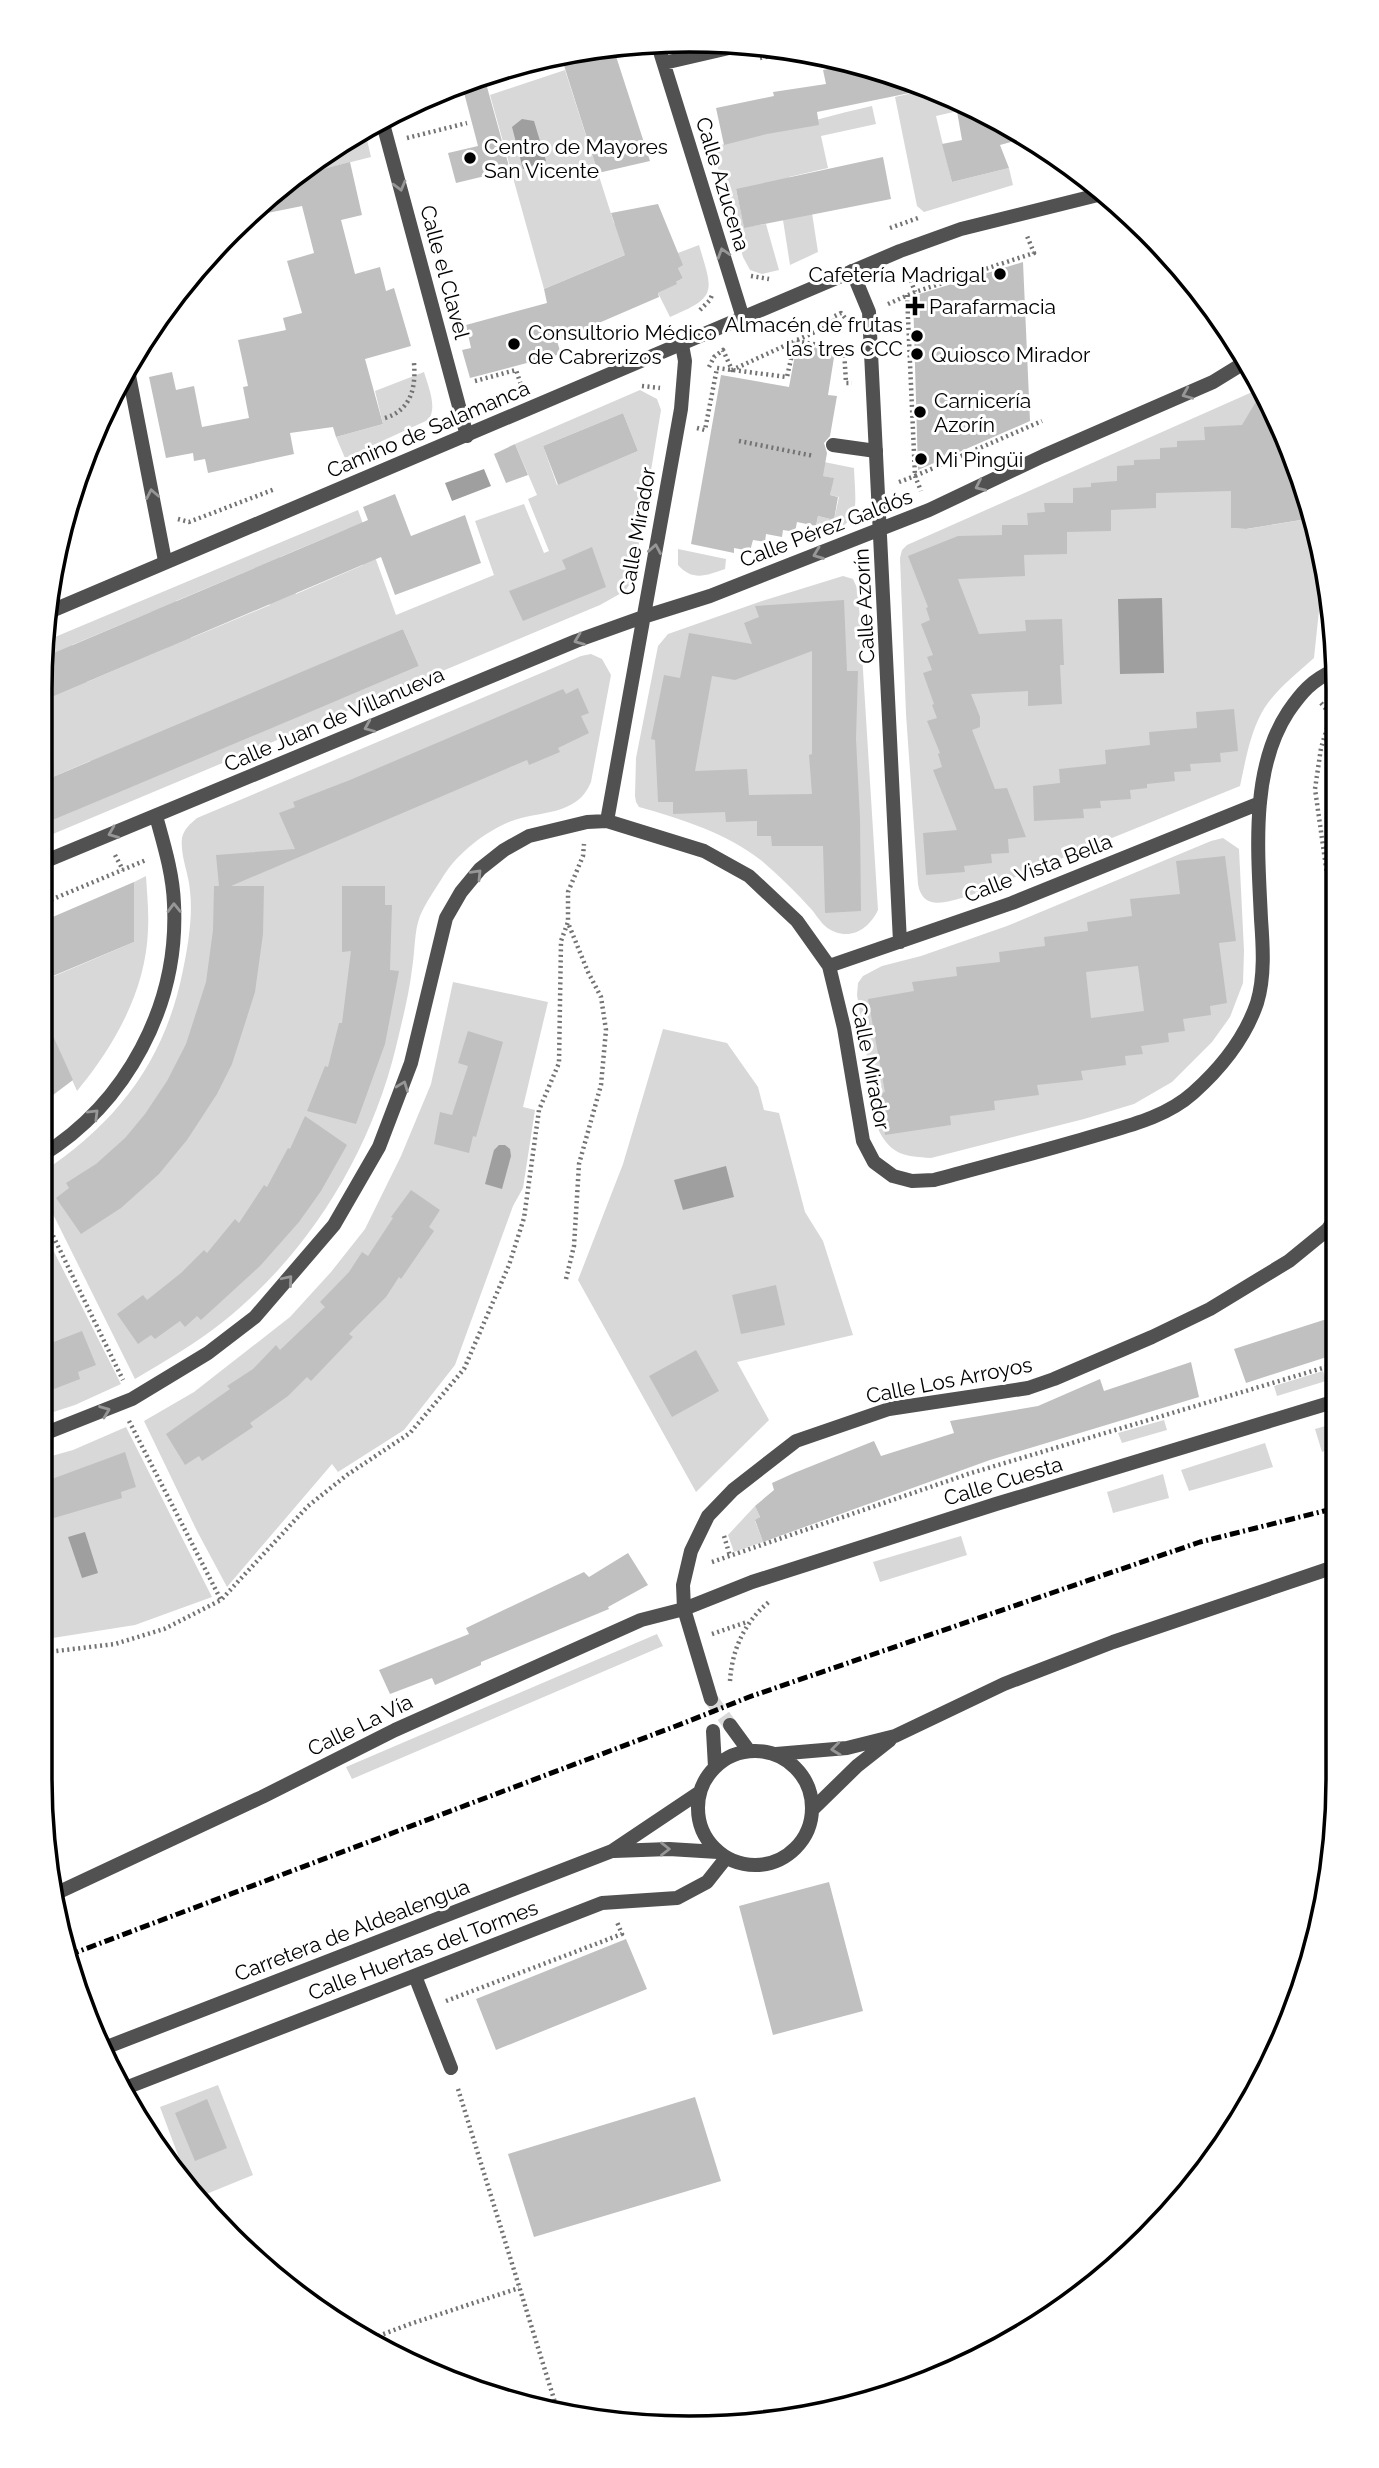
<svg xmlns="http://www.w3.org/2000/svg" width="1379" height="2468" viewBox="0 0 1379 2468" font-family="Raleway,sans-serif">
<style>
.green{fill:#d8d8d8;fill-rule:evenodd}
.water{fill:#9f9f9f}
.building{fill:#c0c0c0;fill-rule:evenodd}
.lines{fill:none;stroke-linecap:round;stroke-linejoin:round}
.tertiary-tunnel{stroke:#d9d9d9;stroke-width:14;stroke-dasharray:14 7;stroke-linecap:butt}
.path{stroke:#737373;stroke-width:4.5;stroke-dasharray:2 3.5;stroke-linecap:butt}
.service{stroke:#515151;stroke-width:14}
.minor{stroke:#515151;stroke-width:14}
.tertiary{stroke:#515151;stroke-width:14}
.rail{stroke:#000;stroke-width:5;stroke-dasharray:10 3.5 2 3.5;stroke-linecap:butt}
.oneway{stroke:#979797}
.poi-dot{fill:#000;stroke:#fff;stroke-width:2.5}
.labels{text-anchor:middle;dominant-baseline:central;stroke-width:6;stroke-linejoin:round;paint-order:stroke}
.poi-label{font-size:21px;fill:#000;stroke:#fff;text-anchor:start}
.street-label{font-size:21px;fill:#000;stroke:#fff}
.rim{fill:none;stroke:#000;stroke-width:3.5}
</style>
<rect width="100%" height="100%" fill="#fff"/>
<path class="green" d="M 565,70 L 614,223 L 639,249 L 544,289 L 490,95 Z
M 930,89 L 971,108 L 936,116 L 952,182 L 1009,168 L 1013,185 L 924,212 L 917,206 L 895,97 Z
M 872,106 L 876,124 L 821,136 L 828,168 L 789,177 L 797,216 L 812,213 L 818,252 L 790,265 L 783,220 L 736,189 L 744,227 L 766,224 L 779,270 L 762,274 L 750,270 L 743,257 L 712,147 C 766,135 818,118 872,106 Z
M 365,131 L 371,157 L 292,177 L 295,174 Z
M 699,245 C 713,292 718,297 670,317 L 658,293 L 676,284 L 676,282 L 683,278 L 678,268 L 678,253 Z
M 424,372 C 428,386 438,408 428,420 L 345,458 L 336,437 L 383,424 L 375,391 Z
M 1259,389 L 1261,393 L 1249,414 L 1251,419 L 1231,503 L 1231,528 L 1247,529 L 1313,518 L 1324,563 L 1314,658 C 1295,675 1270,694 1259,718 C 1249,739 1245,763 1240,786 L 969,896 C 949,901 923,913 918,884 L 906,714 L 900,558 L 902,550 L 907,545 Z
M 640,390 L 657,399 L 661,410 L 633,579 L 625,591 L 600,605 L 41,839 L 41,825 L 106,797 L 90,761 L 41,782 L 42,701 L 61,692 L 46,656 L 42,658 L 43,642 L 358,510 L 396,615 L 494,575 L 475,521 L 524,504 L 544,553 L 549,551 L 528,499 L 537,495 L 515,444 ZM 623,413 L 638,451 L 557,485 L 543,446 ZM 347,529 L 363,565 L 296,594 L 280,557 ZM 255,568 L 270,605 L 191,638 L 176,601 ZM 151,612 L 166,648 L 87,682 L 72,645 ZM 403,629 L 419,666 L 340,699 L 364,646 Z
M 809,459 L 854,468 C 856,515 862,522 814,539 L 818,516 L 834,520 L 839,497 L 830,495 L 833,478 L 807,473 Z
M 678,549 L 726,559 L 725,569 C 707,575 693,582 678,565 Z
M 843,576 L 853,579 L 858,590 L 878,910 C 870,927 854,939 835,932 C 824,928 819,919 812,910 C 797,893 779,876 762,861 C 727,833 681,819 639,807 L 636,802 L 635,796 L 636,758 L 658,646 L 668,634 L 762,601 Z
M 591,654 L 602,659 L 611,675 L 591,782 C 577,817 539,810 509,822 C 485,832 458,853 444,875 C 436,888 426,902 420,916 C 414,931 415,953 412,969 C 409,995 402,1021 396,1047 C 370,1153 310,1252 224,1321 C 197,1343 165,1361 135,1379 L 41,1190 L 41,1173 C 117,1123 165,1061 183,970 C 188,946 193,916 190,891 C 189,874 180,856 182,838 C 184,829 190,824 197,818 L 546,671 L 581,656 Z
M 1223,838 L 1239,849 L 1244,951 L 1243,983 L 1230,1017 L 1212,1042 L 1172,1082 L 1134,1104 L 1084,1119 L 931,1158 C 906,1156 892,1156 879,1131 L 857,995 L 858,983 L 863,976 L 882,966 L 921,956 L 1007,926 L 1211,841 Z
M 146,876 C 147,893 149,912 148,930 C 146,990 115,1045 77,1091 L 41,1009 L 41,971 L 45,980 L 134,942 L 134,882 Z
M 453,982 L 548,1002 L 523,1107 L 535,1110 L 523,1188 L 513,1206 L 455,1365 L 404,1430 L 338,1472 L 332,1464 L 227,1587 L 197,1531 L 144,1421 L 194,1392 L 290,1317 L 331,1272 L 365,1229 L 401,1156 L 431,1084 Z
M 663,1029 L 727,1043 L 758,1087 L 764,1110 L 779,1113 L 805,1212 L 823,1241 L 853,1335 L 737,1362 L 769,1420 L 696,1492 L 578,1280 L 623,1164 Z
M 41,1226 L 121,1384 L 75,1405 L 41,1416 Z
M 1323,1371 L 1326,1381 L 1277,1396 L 1274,1386 Z
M 1164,1420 L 1167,1430 L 1122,1443 L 1118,1433 Z
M 1336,1423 L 1336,1447 L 1322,1452 L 1315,1429 Z
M 126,1427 L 212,1597 L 135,1625 L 40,1640 L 41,1459 L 73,1450 Z
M 1265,1443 L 1273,1467 L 1189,1491 L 1181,1470 Z
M 1163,1474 L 1169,1498 L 1113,1513 L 1107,1492 Z
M 755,1506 L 760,1517 L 755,1521 L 763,1542 L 734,1552 L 728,1535 Z
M 961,1536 L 967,1555 L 880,1582 L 873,1562 Z
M 657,1634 L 663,1646 L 352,1779 L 346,1767 Z
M 218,2085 L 253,2175 L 199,2197 L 191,2190 L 160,2107 Z"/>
<path class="water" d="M 522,119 L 534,121 L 546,161 L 523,169 L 512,127 Z
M 484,469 L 491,486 L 452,501 L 445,483 Z
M 1162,598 L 1164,673 L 1120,674 L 1118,599 Z
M 499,1145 L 505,1145 L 510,1149 L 511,1156 L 502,1189 L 485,1184 L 494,1150 Z
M 726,1166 L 734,1197 L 683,1210 L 674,1180 Z
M 85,1532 L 98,1573 L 82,1578 L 68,1537 Z"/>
<path class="building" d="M 613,47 L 650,161 L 598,173 L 561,56 Z
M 851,64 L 899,75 L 929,89 L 817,112 L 819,125 L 767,134 L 724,145 L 716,108 L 774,96 L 773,92 L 826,84 L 823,70 Z
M 484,76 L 510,170 L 456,183 L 448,153 L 478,146 L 462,85 Z
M 955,100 L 1011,126 L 1011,142 L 1000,145 L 1009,168 L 952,182 L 942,144 L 962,140 Z
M 883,157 L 891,199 L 744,228 L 736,189 Z
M 350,162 L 362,215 L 341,220 L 355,274 L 380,267 L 386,291 L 394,288 L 411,346 L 365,359 L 383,424 L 336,437 L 333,427 L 290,433 L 294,454 L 208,473 L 205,459 L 194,461 L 193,453 L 166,458 L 149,377 L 172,372 L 176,390 L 194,386 L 202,427 L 249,418 L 243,387 L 248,386 L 238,340 L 286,330 L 283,318 L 302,313 L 287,261 L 314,253 L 302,206 L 248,217 L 292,177 Z
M 658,204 L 683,265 L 678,268 L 683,278 L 676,282 L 677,284 L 658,293 L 659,297 L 557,341 L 561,354 L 470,378 L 462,350 L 471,348 L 466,325 L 547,303 L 544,289 L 625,255 L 611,213 Z
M 1023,262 L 1030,421 L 918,470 L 913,296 Z
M 797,344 L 835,351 L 828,395 L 837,396 L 830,436 L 824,443 L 827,453 L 823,476 L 834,478 L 830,495 L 838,497 L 834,520 L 818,516 L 816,526 L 797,522 L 795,532 L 783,530 L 782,537 L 766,534 L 765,542 L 753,540 L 750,551 L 734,548 L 734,553 L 691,544 L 721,375 L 789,387 Z
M 1261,393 L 1304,480 L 1313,518 L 1246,529 L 1231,528 L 1231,491 L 1156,493 L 1156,508 L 1111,510 L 1111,531 L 1067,532 L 1067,554 L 1024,555 L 1025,576 L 958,579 L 979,634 L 1026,631 L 1025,620 L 1062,619 L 1064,665 L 1060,665 L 1062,704 L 1028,706 L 1028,691 L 971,694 L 980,717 L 980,727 L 972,730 L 995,789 L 1007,788 L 1026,837 L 1008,839 L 1009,853 L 991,854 L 992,863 L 964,866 L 965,872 L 926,875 L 923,833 L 957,830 L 933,770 L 942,767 L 938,754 L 940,753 L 927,721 L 937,718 L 932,705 L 934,704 L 923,673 L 932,670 L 927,657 L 933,655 L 921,624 L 930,620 L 926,608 L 928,607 L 908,556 L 958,536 L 1002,535 L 1002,525 L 1028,525 L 1027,513 L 1045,512 L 1044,503 L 1073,503 L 1073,488 L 1091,487 L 1091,483 L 1117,481 L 1117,466 L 1134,465 L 1134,460 L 1160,459 L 1160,448 L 1177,447 L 1177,441 L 1205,440 L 1204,427 L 1242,425 Z
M 623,413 L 638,451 L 558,485 L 543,446 Z
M 515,444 L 528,475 L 506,483 L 494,454 Z
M 395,494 L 411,536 L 465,515 L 481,563 L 395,595 L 381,557 L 42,701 L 42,658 L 368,520 L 363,507 Z
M 592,547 L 606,587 L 523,621 L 509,591 L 566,569 L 562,560 Z
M 844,600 L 847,671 L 858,671 L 856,739 L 860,819 L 861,911 L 825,913 L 823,846 L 772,846 L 771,836 L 757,836 L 757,821 L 726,822 L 725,812 L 673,814 L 673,802 L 658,802 L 655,740 L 651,739 L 664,675 L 680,678 L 689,633 L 752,644 L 744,623 L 759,617 L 755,606 ZM 812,651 L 812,754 L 809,755 L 812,794 L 749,795 L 747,769 L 695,771 L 712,676 L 735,680 Z
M 403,629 L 419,666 L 41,825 L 41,782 Z
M 578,688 L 589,713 L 581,716 L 589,733 L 558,748 L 560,752 L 529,765 L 527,760 L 231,886 L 264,886 L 263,934 L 255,992 L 232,1064 L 217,1094 L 187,1140 L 159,1174 L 121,1208 L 81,1234 L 56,1198 L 69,1188 L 66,1183 L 96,1164 L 125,1138 L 145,1114 L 167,1081 L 186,1044 L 206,982 L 213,930 L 214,886 L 219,886 L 216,855 L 295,849 L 279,813 L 295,807 L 293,802 L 350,780 L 563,689 L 566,694 Z
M 1234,709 L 1238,751 L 1220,753 L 1221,762 L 1190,764 L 1191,771 L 1174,772 L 1175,781 L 1147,784 L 1147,788 L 1130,790 L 1131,799 L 1100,801 L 1101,808 L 1083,809 L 1084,818 L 1034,821 L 1033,786 L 1060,783 L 1059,769 L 1106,764 L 1105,750 L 1150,745 L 1149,732 L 1197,728 L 1196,712 Z
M 1225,856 L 1236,941 L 1219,943 L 1227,1003 L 1210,1006 L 1211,1015 L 1183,1019 L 1185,1031 L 1168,1033 L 1169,1042 L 1141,1046 L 1143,1054 L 1125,1056 L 1126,1065 L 1081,1071 L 1083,1080 L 1037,1085 L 1039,1095 L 994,1101 L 995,1110 L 950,1116 L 951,1125 L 885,1135 L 879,1093 L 885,1092 L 868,999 L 914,991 L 912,982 L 957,976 L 956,967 L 1000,962 L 999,952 L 1045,946 L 1044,937 L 1088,931 L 1087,922 L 1132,916 L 1130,899 L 1180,894 L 1176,861 ZM 1138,966 L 1144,1011 L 1091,1018 L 1086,972 Z
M 134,882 L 134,942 L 41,981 L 41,922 Z
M 342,886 L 385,886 L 385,905 L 392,905 L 390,970 L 399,971 L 385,1044 L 356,1124 L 307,1111 L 325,1066 L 328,1067 L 339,1023 L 342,1023 L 351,951 L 342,952 Z
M 41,1009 L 73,1080 L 41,1104 Z
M 468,1031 L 503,1042 L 476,1137 L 473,1136 L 469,1153 L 434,1144 L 440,1112 L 452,1115 L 468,1066 L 458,1063 Z
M 305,1116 L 347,1145 L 321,1191 L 299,1222 L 260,1266 L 201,1320 L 197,1316 L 185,1327 L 180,1321 L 155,1339 L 151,1335 L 138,1344 L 117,1314 L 143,1295 L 147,1300 L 181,1273 L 204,1250 L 207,1253 L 235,1219 L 239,1223 L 264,1185 L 267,1187 L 288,1148 L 290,1149 Z
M 411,1190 L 440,1210 L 429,1227 L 434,1231 L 401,1279 L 399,1277 L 386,1297 L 349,1334 L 353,1337 L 311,1381 L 307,1377 L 288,1396 L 250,1423 L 253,1427 L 202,1461 L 199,1456 L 185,1465 L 166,1434 L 230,1389 L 227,1386 L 253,1369 L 276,1345 L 280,1350 L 325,1307 L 320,1302 L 349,1272 L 362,1252 L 368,1256 L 393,1218 L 391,1217 Z
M 776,1285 L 785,1325 L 741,1334 L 732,1295 Z
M 1336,1316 L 1336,1354 L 1246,1383 L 1234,1349 Z
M 82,1331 L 96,1365 L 78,1372 L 80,1379 L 41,1394 L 41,1351 L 53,1348 L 51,1343 Z
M 696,1350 L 719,1391 L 672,1417 L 649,1376 Z
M 1191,1362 L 1199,1397 L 990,1460 L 763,1542 L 755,1520 L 760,1517 L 755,1506 L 774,1490 L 772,1483 L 794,1473 L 874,1441 L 881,1456 L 954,1433 L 950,1421 L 1038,1406 L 1100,1379 L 1104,1391 Z
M 125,1452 L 136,1487 L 121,1492 L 122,1498 L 47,1520 L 41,1501 L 41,1483 Z
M 628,1553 L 648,1585 L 608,1607 L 609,1609 L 481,1662 L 481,1665 L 435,1685 L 432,1678 L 390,1694 L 379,1670 L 469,1634 L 466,1628 L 584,1572 L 589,1577 Z
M 829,1882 L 863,2011 L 773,2035 L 739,1906 Z
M 626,1939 L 647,1989 L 496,2050 L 476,1999 Z
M 695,2097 L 721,2181 L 534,2237 L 508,2154 Z
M 207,2099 L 227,2148 L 195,2161 L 175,2113 Z"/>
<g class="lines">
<path class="tertiary-tunnel" d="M 711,1699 L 730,1725"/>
<path class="path" d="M 760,58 L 795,51
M 407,138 L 467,123
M 890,228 L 918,218
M 907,270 L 915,292
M 751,276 L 769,279
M 907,295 L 915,476 L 1042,421
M 888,304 L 915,292 L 1034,253 L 1027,236
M 700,310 L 710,300 L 712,295
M 709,367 L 714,357 L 723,350 L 732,370 L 795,341 L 844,349 L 846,383 L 852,383
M 475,381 L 516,370 L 521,385
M 642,386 L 660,388
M 385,418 C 411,410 416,388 414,363
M 697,428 L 705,430 L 717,368 L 787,377 L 795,341 L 835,323 L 833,317 L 841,313 L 846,319
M 739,441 L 814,456
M 899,482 L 915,476 L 921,491
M 178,519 L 189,522 L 275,489
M 1321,703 L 1331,715
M 1334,714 L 1331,715 L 1321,748 L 1315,789 L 1334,924
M 115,855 L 123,870
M 41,904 L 146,860
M 41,1211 L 123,1380
M 566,1279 L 574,1246 L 579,1164 L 601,1085 L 606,1030 L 601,997 L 588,972 L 568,923
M 129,1421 L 221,1600
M 724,1536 L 730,1556
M 712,1562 L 968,1474 L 1336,1364
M 712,1634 L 747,1622
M 40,1653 L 115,1644 L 164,1629 L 221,1600 L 308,1506 L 347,1475 L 410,1433 L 464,1369 L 509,1265 L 524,1218 L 539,1110 L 559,1063 L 561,941 L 568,922 L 568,892 L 583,856 L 584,844
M 730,1681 C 732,1649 745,1621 770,1601
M 446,2001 L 622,1934 L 617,1922
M 458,2089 L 557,2409
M 373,2338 L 410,2324 L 519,2288"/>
<path class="service" d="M 833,445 L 876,451
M 128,2087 L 602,1903 L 677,1898 L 707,1882 L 726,1858"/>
<path class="minor" d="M 657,42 L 743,318
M 664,63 L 742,45
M 382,120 L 467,436
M 852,271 L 869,312 L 900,942
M 127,365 L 165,561
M 607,821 L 681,409 L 685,361 L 682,345
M 41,863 L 576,641 L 643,617 L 710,596 L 929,510 L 1043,456 L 1213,382 L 1239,366 L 1244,358
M 829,966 L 1012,903 L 1260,803
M 41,1156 C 127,1103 179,1005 174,904 C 173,874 164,845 156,816
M 41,1435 L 132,1399 L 208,1353 L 255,1317 L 334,1225 L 379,1147 L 411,1063 L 446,918 L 461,892 L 480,869 L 504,850 L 529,836 L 587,822 L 607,821 L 704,851 L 749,876 L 797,921 L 829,966 L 844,1028 L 863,1141 L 874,1162 L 893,1176 L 912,1181 L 934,1180 C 985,1166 1036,1153 1087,1138 C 1123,1127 1164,1119 1193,1093 C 1220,1069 1245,1038 1257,1003 C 1265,977 1263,946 1261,919 C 1258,853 1250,770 1288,712 C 1301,693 1312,680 1333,671
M 59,1892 L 262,1797 L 395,1730 L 641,1620 L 684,1609 L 752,1582 L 996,1504 L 1336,1401
M 415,1976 L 451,2068"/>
<path class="tertiary" d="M 49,612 L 900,251 L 961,229 L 1102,194
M 711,1699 L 684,1609 L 683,1585 L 691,1551 L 708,1516 L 733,1490 L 796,1441 L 889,1409 L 1028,1388 L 1054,1379 L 1152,1337 L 1210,1309 L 1289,1261 L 1327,1230 L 1335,1219
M 730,1725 L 749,1751
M 713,1731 L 715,1767
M698 1808a57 57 0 1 1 114 0a57 57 0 1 1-114 0Z
M 776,1754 L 847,1748 L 895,1736 L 1004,1684 L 1113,1642 L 1337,1566
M 813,1809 L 857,1766 L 890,1740
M 614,1851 L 669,1849 L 718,1852
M 107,2047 L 612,1851 L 700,1792"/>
<path class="rail" d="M 69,1955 L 684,1723 L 749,1697 L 1200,1542 L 1336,1508"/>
</g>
<defs><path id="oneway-chevron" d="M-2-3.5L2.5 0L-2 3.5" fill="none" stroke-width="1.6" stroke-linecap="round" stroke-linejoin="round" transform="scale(1.75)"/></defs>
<g class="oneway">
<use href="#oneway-chevron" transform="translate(400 186) rotate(75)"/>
<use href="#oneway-chevron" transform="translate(723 253) rotate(-107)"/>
<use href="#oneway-chevron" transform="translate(1187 394) rotate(157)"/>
<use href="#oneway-chevron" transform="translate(980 486) rotate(155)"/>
<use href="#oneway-chevron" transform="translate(152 494) rotate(-101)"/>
<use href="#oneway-chevron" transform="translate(655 549) rotate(-80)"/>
<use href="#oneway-chevron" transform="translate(818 554) rotate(159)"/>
<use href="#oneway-chevron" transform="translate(579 640) rotate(159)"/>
<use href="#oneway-chevron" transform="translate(369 727) rotate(157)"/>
<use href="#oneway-chevron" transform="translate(113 833) rotate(158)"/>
<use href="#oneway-chevron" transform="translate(477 874) rotate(-46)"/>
<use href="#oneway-chevron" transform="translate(174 908) rotate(-91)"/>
<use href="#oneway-chevron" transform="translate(403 1086) rotate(-69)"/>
<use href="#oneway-chevron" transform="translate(94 1114) rotate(-45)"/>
<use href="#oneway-chevron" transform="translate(288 1280) rotate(-50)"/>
<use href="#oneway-chevron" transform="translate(105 1411) rotate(-21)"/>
<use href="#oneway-chevron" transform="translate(836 1749) rotate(174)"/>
<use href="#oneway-chevron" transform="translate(665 1849)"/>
</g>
<g class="poi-dot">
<circle cx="470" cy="158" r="7"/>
<circle cx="1000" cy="274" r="7"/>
<path d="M911.5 295.5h7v7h7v7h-7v7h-7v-7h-7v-7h7z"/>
<circle cx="917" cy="336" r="7"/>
<circle cx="514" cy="344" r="7"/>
<circle cx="917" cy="354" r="7"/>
<circle cx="920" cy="412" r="7"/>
<circle cx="921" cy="459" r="7"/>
</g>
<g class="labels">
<g class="poi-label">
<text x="484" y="146">Centro de Mayores<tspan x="484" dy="24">San Vicente</tspan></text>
<text x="986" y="274" text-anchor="end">Cafetería Madrigal</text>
<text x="929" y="306">Parafarmacia</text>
<text x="903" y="324" text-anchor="end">Almacén de frutas<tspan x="903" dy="24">las tres CCC</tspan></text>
<text x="528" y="332">Consultorio Médico<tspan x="528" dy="24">de Cabrerizos</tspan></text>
<text x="931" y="354">Quiosco Mirador</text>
<text x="934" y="400">Carnicería<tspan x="934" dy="24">Azorín</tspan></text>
<text x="935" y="459">Mi Pingüi</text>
</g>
<g class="street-label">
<text transform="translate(723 184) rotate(73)">Calle Azucena</text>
<text transform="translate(445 272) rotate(75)">Calle el Clavel</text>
<text transform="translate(428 429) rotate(-23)">Camino de Salamanca</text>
<text transform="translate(826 528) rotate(-21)">Calle Pérez Galdós</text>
<text transform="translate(637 531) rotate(-80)">Calle Mirador</text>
<text transform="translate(864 606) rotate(-93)">Calle Azorín</text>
<text transform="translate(334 719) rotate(-23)">Calle Juan de Villanueva</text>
<text transform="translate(1038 868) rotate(-21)">Calle Vista Bella</text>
<text transform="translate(871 1066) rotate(79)">Calle Mirador</text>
<text transform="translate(949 1380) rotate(-11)">Calle Los Arroyos</text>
<text transform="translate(1003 1481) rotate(-17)">Calle Cuesta</text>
<text transform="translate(360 1725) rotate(-26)">Calle La Vía</text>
<text transform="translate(352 1930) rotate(-21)">Carretera de Aldealengua</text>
<text transform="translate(423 1950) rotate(-21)">Calle Huertas del Tormes</text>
</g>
</g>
<path d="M0 0H1379V2468H0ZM689 52H689A637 637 0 0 1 1326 689V1779A637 637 0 0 1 689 2416H689A637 637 0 0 1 52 1779V689A637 637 0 0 1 689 52Z" fill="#fff" fill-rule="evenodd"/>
<path class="rim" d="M689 52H689A637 637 0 0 1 1326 689V1779A637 637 0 0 1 689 2416H689A637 637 0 0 1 52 1779V689A637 637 0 0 1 689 52Z"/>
</svg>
